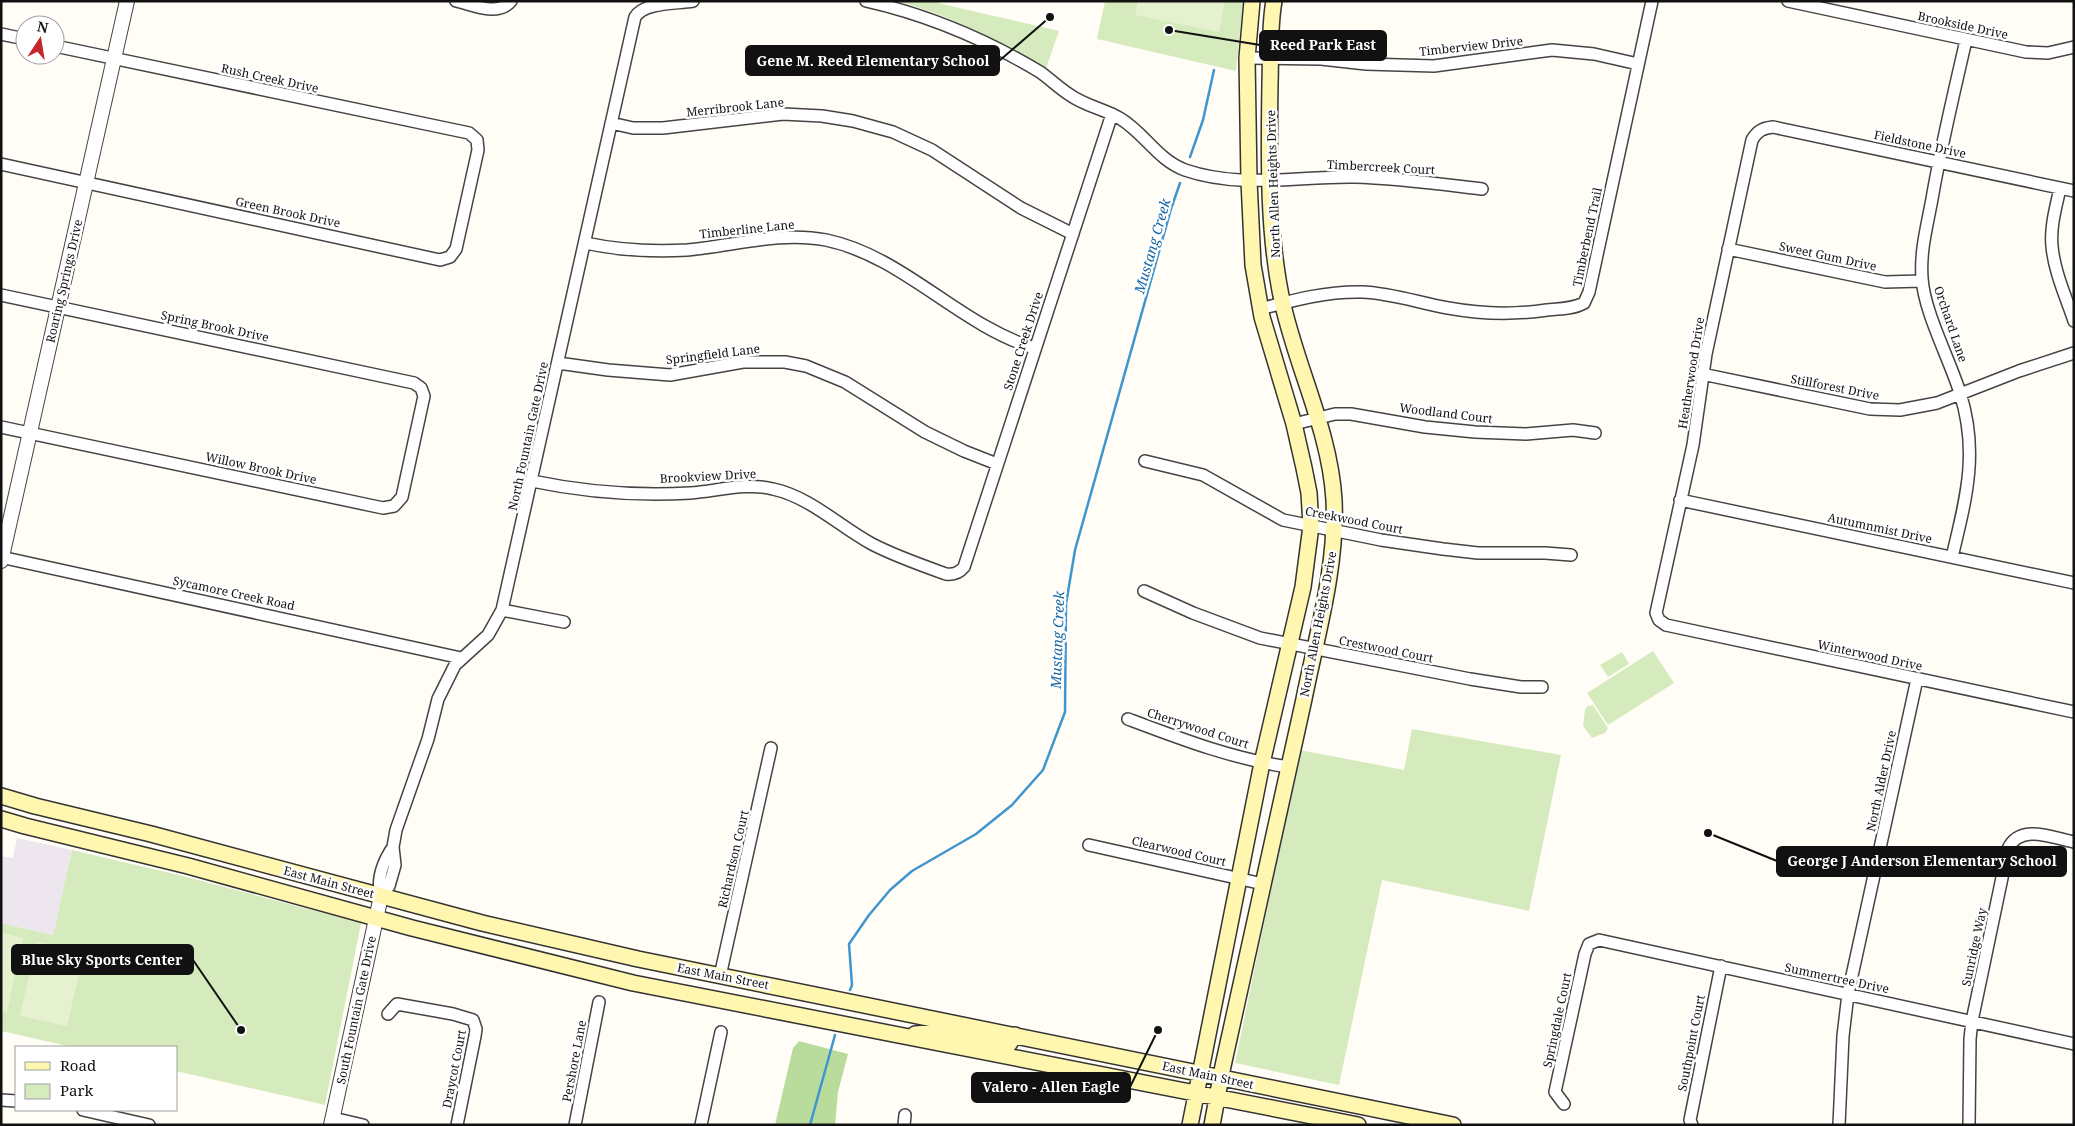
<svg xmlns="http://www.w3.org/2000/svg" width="2075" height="1126" viewBox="0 0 2075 1126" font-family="'Noto Serif',serif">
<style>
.industrial{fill:#eee6ef}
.green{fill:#d5ebbd}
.forest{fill:#b9dc9c}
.pitch{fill:#e6f2cf}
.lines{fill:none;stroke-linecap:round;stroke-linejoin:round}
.stream{stroke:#3f96cf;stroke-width:2.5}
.minor-casing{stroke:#444;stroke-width:14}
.tertiary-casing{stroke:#444;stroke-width:16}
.secondary-casing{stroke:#333;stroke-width:18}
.minor{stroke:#fff;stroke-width:11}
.tertiary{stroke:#fff;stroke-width:14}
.secondary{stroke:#fff6b0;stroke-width:15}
.labels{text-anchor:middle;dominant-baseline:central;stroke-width:5;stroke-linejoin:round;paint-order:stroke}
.street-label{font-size:12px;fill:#111;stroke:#fff}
.water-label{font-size:14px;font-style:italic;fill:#1768a6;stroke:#fff}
.leader{fill:none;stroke:#111;stroke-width:2}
.callout-dot{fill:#111;stroke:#fff;stroke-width:2}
.callout{fill:#111;stroke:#111;stroke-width:2}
.callout-label{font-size:14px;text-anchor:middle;font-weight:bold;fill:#fff}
</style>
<rect width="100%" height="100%" fill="#fffdf5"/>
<path class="industrial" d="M 17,838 L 72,850 L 53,935 L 1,923 L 1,856 L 13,858 Z"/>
<path class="green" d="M 897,1 L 938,1 L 938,3 L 1059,31 L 1045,71 C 999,39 951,16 897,1 Z
M 1105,1 L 1243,1 L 1236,71 L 1097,39 Z
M 1653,651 L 1674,683 L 1608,725 L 1587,693 Z
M 1622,652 L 1629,664 L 1608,677 L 1600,665 Z
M 1593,705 L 1608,728 L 1605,733 L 1592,738 L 1583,726 L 1585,710 L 1587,706 Z
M 1412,729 L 1561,755 L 1529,911 L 1382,880 L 1339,1085 L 1235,1063 L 1300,750 L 1404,770 Z
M 72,850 L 183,876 L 361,923 L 325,1105 L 176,1071 L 176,1047 L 72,1047 L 1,1031 L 1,923 L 53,935 Z"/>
<path class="forest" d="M 799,1041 L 848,1054 L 838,1092 L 835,1125 L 775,1125 L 793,1048 Z"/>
<path class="pitch" d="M 1138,1 L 1225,1 L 1219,32 L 1135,15 Z
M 1,933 L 23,938 L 7,1012 L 1,1011 Z
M 37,942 L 84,952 L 67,1026 L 20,1016 Z"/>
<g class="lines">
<path class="stream" d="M 1190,157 L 1203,120 L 1214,70
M 850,990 L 852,985 L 849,944 L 869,915 L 890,890 L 912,871 L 976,834 L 1012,805 L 1043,770 L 1065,712 L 1066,604 L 1075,550 L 1171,209 L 1180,183
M 810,1125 L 835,1035"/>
<defs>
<path id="minor" d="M 456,1 C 473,5 498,17 511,1
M 866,1 C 928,15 985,39 1040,72 C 1050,79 1059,88 1070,95 C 1085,106 1105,109 1121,119 C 1145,134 1158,160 1185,170 C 1240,189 1298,176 1354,177 C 1397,178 1440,184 1482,189
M 1788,1 L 2026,52 L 2048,53 L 2074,47
M 1,34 L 25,39
M 1247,58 L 1321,59 L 1366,64 L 1434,66 L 1552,50 L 1594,54 L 1638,64
M 611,123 L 633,128 L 663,128 L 783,114 L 822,116 L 853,121 L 893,132 L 932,150 L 1021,208 L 1073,234
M 1,164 L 440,260 L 450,257 L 456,249 L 478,150 L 477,140 L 469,133 L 55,46
M 2060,188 C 2056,207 2050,227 2052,246 C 2054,271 2066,297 2074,321
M 2074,191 L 1773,127 C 1763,128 1757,131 1752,140 L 1706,354 L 1693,445 L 1656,613 L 1659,620 L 1666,625 L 2074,712
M 585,243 C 618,250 652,252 687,250 C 733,246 780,231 826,240 C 903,256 959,325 1034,348
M 1728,249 L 1885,282 L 1922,281
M 1,295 L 414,383 L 421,388 L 424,396 L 402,497 L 394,506 L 383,508 L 1,427
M 1260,309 C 1294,300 1327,291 1362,292 C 1391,293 1420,303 1448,308 C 1481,314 1513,315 1547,310 C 1559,309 1573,309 1584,303 L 1589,292 L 1652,1
M 558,363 L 608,370 L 670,375 L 743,362 L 785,362 L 806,366 L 845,382 L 925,432 L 964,451 L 997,464
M 1702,374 L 1870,409 L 1900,410 L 1937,403 L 2019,371 L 2074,353
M 1294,424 L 1335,414 L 1351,414 L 1425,427 L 1475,432 L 1526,434 L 1573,430 L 1595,433
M 1145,461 L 1203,475 L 1283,520 L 1381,540 L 1443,549 L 1478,553 L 1545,553 L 1571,555
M 532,481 C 584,492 637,496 690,493 C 718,491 746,482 773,489 C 810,497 839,526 872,544 C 895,556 921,565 946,574 C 954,575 959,573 964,567 L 1112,114
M 1680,500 L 2074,583
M 1,557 L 461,658
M 1952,557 C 1966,499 1979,452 1960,393 C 1950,360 1924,312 1922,278 C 1920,251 1927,226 1932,199 C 1941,146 1954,93 1966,40
M 1144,591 L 1193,613 L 1260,638 L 1470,679 L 1521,687 L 1542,687
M 502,610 L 564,622
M 1128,719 C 1181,739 1233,759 1289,767
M 1089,845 L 1263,884
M 381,896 L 389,886 L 395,865 L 393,847 L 396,830 L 428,739 L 438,699 L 455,665 L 488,635 L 502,610 L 635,17 C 644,2 676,4 693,1
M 381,896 C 376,878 383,862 393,847
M 720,976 L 771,748
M 388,1014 L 397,1004 L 453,1014 L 473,1020 L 476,1029 L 475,1036 L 457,1125
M 1,1100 L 16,1101
M 1564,1104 L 1555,1092 L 1585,954 L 1589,944 L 1599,940 L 2074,1044
M 83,1110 L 149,1125
M 333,1118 L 363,1125
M 575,1125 L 599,1002
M 701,1125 L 721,1032
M 904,1125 L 905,1115
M 1692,1125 L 1690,1120 L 1721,966
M 1839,1125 L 1843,1036 L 1848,994 L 1917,679
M 1969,1125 L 1970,1039 L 1972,1021 L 2008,849 C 2020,823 2053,838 2074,842"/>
<path id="tertiary" d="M 1,561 L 127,1
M 331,1125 L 381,896"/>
<path id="secondary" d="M 1,796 L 35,806 L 151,834 L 482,923 L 638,959 L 1453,1125
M 1,819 L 25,826 L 188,866 L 412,928 L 633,983 L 1358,1125
M 915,1034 L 941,1032 L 1001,1044 L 1009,1044 L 1015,1035
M 1190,1125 L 1262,763 L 1303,587 L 1311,526 L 1309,493 L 1304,468 L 1294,424 L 1262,317 L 1253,265 L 1249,181 L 1247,58 L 1252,1
M 1212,1125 L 1223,1066 C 1250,944 1278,822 1304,699 C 1317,634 1337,567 1334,500 C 1330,432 1298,371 1283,305 C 1267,235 1269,155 1270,83 C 1271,56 1269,28 1274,1"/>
</defs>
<use href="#minor" class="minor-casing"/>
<use href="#tertiary" class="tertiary-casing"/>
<use href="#secondary" class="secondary-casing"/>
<use href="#minor" class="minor"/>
<use href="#tertiary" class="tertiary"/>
<use href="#secondary" class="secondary"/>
</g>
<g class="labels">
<g class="street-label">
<text transform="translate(1963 25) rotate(12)">Brookside Drive</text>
<text transform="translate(1471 46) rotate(-6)">Timberview Drive</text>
<text transform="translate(270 78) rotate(12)">Rush Creek Drive</text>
<text transform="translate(735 107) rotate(-6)">Merribrook Lane</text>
<text transform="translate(1920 144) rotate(12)">Fieldstone Drive</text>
<text transform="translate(1381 167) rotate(3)">Timbercreek Court</text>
<text transform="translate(1273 184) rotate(-92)">North Allen Heights Drive</text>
<text transform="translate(288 212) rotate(12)">Green Brook Drive</text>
<text transform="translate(747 229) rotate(-6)">Timberline Lane</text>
<text transform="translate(1587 237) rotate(-78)">Timberbend Trail</text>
<text transform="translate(1828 256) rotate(12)">Sweet Gum Drive</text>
<text transform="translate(64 281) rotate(-77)">Roaring Springs Drive</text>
<text transform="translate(1951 324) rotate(71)">Orchard Lane</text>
<text transform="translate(215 326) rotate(12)">Spring Brook Drive</text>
<text transform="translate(1023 341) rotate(-72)">Stone Creek Drive</text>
<text transform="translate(713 354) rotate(-7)">Springfield Lane</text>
<text transform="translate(1691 373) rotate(-81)">Heatherwood Drive</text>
<text transform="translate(1835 387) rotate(11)">Stillforest Drive</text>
<text transform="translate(1446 413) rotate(7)">Woodland Court</text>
<text transform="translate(528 436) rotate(-78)">North Fountain Gate Drive</text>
<text transform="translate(261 468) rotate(12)">Willow Brook Drive</text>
<text transform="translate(708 476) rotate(-3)">Brookview Drive</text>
<text transform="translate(1354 520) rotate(11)">Creekwood Court</text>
<text transform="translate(1880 528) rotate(12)">Autumnmist Drive</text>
<text transform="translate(234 593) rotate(12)">Sycamore Creek Road</text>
<text transform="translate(1318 624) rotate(-79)">North Allen Heights Drive</text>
<text transform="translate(1386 649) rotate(11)">Crestwood Court</text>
<text transform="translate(1870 655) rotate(12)">Winterwood Drive</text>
<text transform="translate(1198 728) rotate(18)">Cherrywood Court</text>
<text transform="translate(1881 781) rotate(-78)">North Alder Drive</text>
<text transform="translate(1179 851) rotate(13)">Clearwood Court</text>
<text transform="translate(733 859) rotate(-77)">Richardson Court</text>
<text transform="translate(329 882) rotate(15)">East Main Street</text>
<text transform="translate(1974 947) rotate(-78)">Sunridge Way</text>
<text transform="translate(723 976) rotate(11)">East Main Street</text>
<text transform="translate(1837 978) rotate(12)">Summertree Drive</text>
<text transform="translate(356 1010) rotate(-78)">South Fountain Gate Drive</text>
<text transform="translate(1557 1020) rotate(-78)">Springdale Court</text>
<text transform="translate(1691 1043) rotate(-79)">Southpoint Court</text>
<text transform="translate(574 1061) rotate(-79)">Pershore Lane</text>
<text transform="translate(454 1069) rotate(-79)">Draycot Court</text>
<text transform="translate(1208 1075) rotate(12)">East Main Street</text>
</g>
<g class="water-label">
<text transform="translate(1152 246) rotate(-74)">Mustang Creek</text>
<text transform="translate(1057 640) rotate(-88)">Mustang Creek</text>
</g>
</g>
<path class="leader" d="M1169 30L1260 45M1050 17L999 61M1708 833L1777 861M241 1030L193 960M1158 1030L1130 1087"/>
<g class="callout-dot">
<circle cx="1169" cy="30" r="5"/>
<circle cx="1050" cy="17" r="5"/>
<circle cx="1708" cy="833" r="5"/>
<circle cx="241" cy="1030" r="5"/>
<circle cx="1158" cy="1030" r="5"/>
</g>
<g class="callout">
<rect x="1260" y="31" width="126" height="29" rx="5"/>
<rect x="746" y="46" width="253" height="29" rx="5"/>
<rect x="1777" y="847" width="289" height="29" rx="5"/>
<rect x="12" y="945" width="181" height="29" rx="5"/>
<rect x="972" y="1073" width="158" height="29" rx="5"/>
</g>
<g class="callout-label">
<text x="1323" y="50">Reed Park East</text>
<text x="873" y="66">Gene M. Reed Elementary School</text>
<text x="1922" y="866">George J Anderson Elementary School</text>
<text x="102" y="965">Blue Sky Sports Center</text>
<text x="1051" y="1092">Valero - Allen Eagle</text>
</g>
<rect width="2075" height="1126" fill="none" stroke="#111111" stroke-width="5"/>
<rect x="15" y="1046" width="162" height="65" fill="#ffffff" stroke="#a0a0a0"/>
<rect x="25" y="1062" width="25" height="8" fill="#fff6b0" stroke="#a0a0a0"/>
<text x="60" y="1071" font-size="15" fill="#111111">Road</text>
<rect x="25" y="1084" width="25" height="15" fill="#d5ebbd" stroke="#a0a0a0"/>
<text x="60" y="1096" font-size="15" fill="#111111">Park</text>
<g transform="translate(40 40) rotate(12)"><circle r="24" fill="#ffffff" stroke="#a0a0a0"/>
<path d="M0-4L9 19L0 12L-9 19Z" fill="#c4262e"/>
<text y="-8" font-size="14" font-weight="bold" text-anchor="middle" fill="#111111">N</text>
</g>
</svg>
